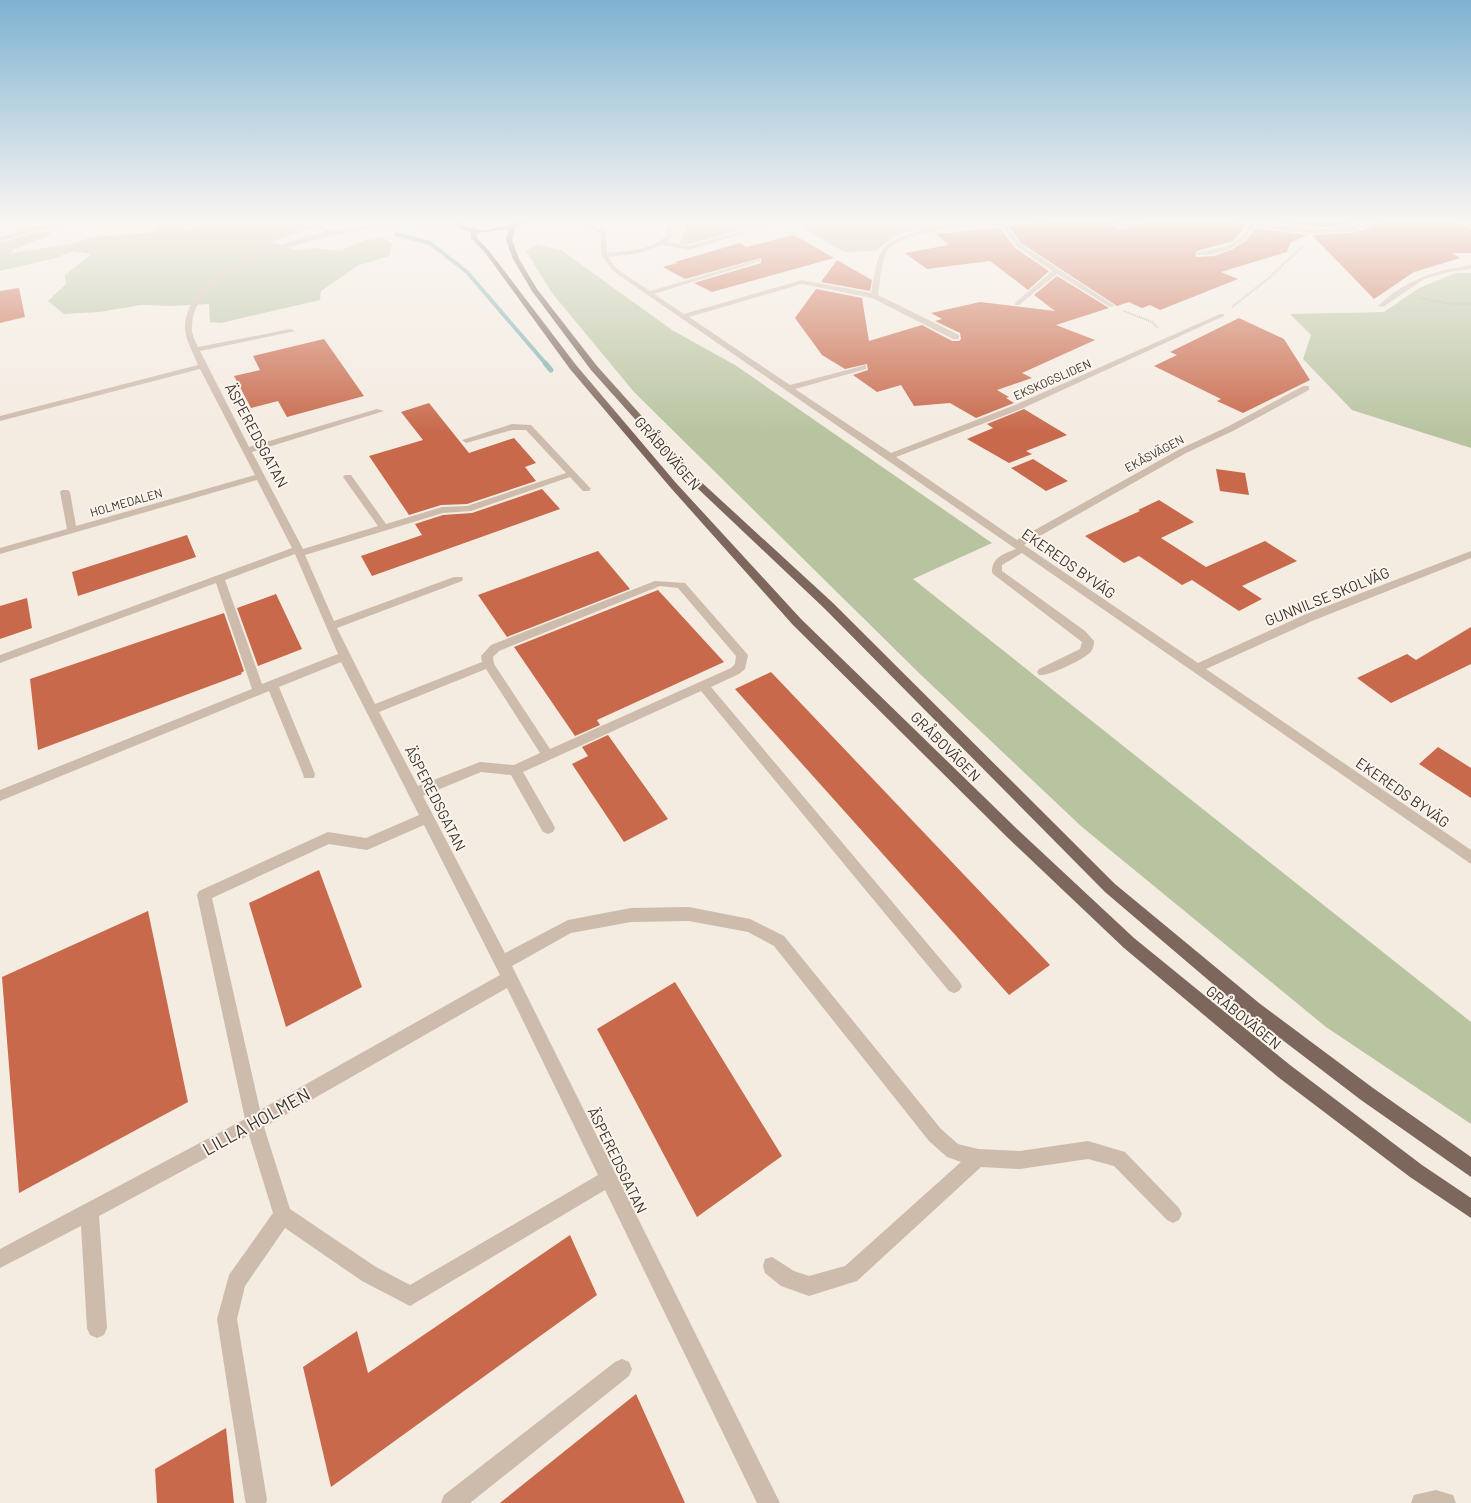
<svg xmlns="http://www.w3.org/2000/svg" width="1471" height="1503" viewBox="0 0 1471 1503" font-family="Barlow,sans-serif">
<style>
.green{fill:#b8c4a0}
.lines{fill:none;stroke-linecap:round;stroke-linejoin:round}
.stream-far1{stroke:#7fb0b2;stroke-width:4}
.stream{stroke:#7fb0b2;stroke-width:5}
.building{fill:#c8694b}
.path{stroke:#b9a596;stroke-width:2;stroke-dasharray:1 1;stroke-linecap:butt}
.minor{fill:#cdbbac;fill-rule:evenodd}
.major{fill:#7d675c;fill-rule:evenodd}
.labels{text-anchor:middle;dominant-baseline:central;stroke-width:4;stroke-linejoin:round;paint-order:stroke}
.far-street-label{font-size:12px;fill:#3b302b;stroke:#fbf5ee}
.street-label{font-size:15px;fill:#3b302b;stroke:#fbf5ee}
.near-street-label{font-size:18px;fill:#3b302b;stroke:#fbf5ee}
</style>
<rect width="100%" height="100%" fill="#f4ebe1"/>
<path class="green" d="M 164,222 L 191,223 L 182,231 L 213,222 L 354,222 L 331,224 L 300,231 L 272,242 L 295,250 L 314,248 L 340,251 L 363,241 L 383,237 L 392,244 L 389,256 L 359,265 L 321,291 L 320,300 L 221,323 L 210,322 L 209,304 L 170,306 L 141,305 L 99,312 L 64,314 L 48,301 L 66,284 L 65,275 L 91,254 L 73,251 L 56,258 L 0,271 L 0,243 L 35,233 L 51,232 L 48,236 L 14,249 L 11,253 L 71,244 L 92,237 L 149,233 Z
M 684,222 L 767,222 L 690,244 L 679,244 L 686,229 Z
M 793,222 L 957,222 L 912,230 L 894,236 L 876,251 L 844,252 Z
M 536,245 L 561,250 L 672,330 L 735,365 L 992,543 L 913,579 L 1471,1022 L 1471,1124 L 1326,1027 L 1082,827 L 920,674 L 634,392 L 552,293 L 526,251 Z
M 1456,273 L 1471,273 L 1471,448 L 1352,410 L 1303,359 L 1311,335 L 1290,314 L 1384,312 L 1419,288 Z"/>
<g class="lines">
<path class="stream-far1" d="M 396,234 L 430,243 L 467,272 L 546,364"/>
<path class="stream" d="M 545,363 L 551,370"/>
</g>
<path class="building" d="M 1044,222 L 1120,222 L 1113,225 L 1118,230 L 1146,222 L 1236,222 L 1246,226 L 1233,241 L 1197,251 L 1195,255 L 1197,257 L 1214,256 L 1231,250 L 1246,241 L 1255,228 L 1307,235 L 1290,243 L 1287,252 L 1221,272 L 1238,279 L 1160,310 L 1150,305 L 1142,308 L 1129,302 L 1117,306 L 1021,243 L 1009,226 Z
M 1267,222 L 1360,222 L 1326,227 Z
M 1379,222 L 1454,222 L 1471,229 L 1471,253 L 1452,253 L 1460,258 L 1414,272 L 1374,299 L 1312,235 L 1348,233 L 1364,230 Z
M 995,228 L 1001,229 L 1015,248 L 1049,271 L 1028,290 L 990,261 L 927,269 L 905,253 L 949,245 L 936,234 Z
M 794,235 L 834,258 L 712,292 L 694,283 L 761,263 L 761,258 L 685,279 L 663,267 L 678,263 L 675,262 L 740,243 L 746,247 Z
M 837,260 L 872,280 L 870,291 L 821,282 Z
M 1057,276 L 1109,308 L 1056,325 L 1095,340 L 1022,373 L 1032,378 L 997,390 L 1009,397 L 1006,398 L 1014,403 L 976,418 L 950,403 L 914,406 L 901,385 L 877,392 L 853,375 L 868,370 L 867,364 L 845,369 L 822,355 L 795,318 L 816,289 L 862,298 L 869,341 L 922,325 L 952,341 L 959,341 L 961,339 L 960,333 L 935,321 L 942,319 L 931,313 L 980,302 L 1055,311 L 1034,295 Z
M 19,288 L 25,317 L 0,323 L 0,291 Z
M 1239,318 L 1284,339 L 1310,380 L 1243,413 L 1217,401 L 1221,399 L 1154,366 L 1177,355 L 1170,352 Z
M 324,339 L 364,396 L 287,417 L 278,401 L 251,408 L 234,376 L 260,370 L 253,356 Z
M 429,403 L 469,453 L 514,438 L 536,463 L 525,467 L 536,481 L 467,504 L 441,505 L 409,515 L 369,456 L 423,440 L 401,412 Z
M 1024,409 L 1067,435 L 1026,451 L 1032,454 L 1009,463 L 967,439 L 993,428 L 987,424 Z
M 1033,459 L 1068,481 L 1046,491 L 1011,468 Z
M 1216,469 L 1245,473 L 1249,495 L 1220,491 Z
M 542,489 L 560,509 L 372,576 L 361,556 L 422,535 L 415,524 L 443,515 L 472,513 Z
M 1159,500 L 1194,522 L 1161,538 L 1206,567 L 1265,541 L 1297,561 L 1242,586 L 1262,599 L 1239,611 L 1192,580 L 1182,585 L 1139,556 L 1124,563 L 1085,536 L 1140,511 L 1138,510 Z
M 187,535 L 196,557 L 78,596 L 72,572 Z
M 598,551 L 630,589 L 507,637 L 478,595 Z
M 658,590 L 724,662 L 597,720 L 600,725 L 575,736 L 514,647 Z
M 276,594 L 302,649 L 258,666 L 237,608 Z
M 27,598 L 32,628 L 0,639 L 0,606 Z
M 224,613 L 244,671 L 241,673 L 242,674 L 38,750 L 30,679 Z
M 1471,627 L 1471,664 L 1391,703 L 1357,678 L 1407,654 L 1416,660 Z
M 771,672 L 1050,965 L 1009,995 L 735,689 Z
M 608,735 L 668,819 L 624,842 L 572,764 L 588,756 L 582,747 Z
M 1438,747 L 1471,768 L 1471,798 L 1419,764 Z
M 319,870 L 362,987 L 286,1027 L 249,903 Z
M 148,911 L 188,1102 L 19,1193 L 2,977 Z
M 675,982 L 782,1156 L 697,1217 L 597,1029 Z
M 570,1235 L 597,1295 L 331,1487 L 303,1367 L 357,1331 L 368,1373 Z
M 636,1394 L 685,1503 L 500,1503 Z
M 226,1428 L 234,1503 L 157,1503 L 155,1469 Z"/>
<g class="lines">
<path class="path" d="M 1420,298 L 1452,304 L 1471,304
M 1232,307 L 1270,277 L 1303,246
M 1124,311 L 1152,322 L 1158,328"/>
<path class="minor" d="M 64,222 L 81,222 L 36,231 L 0,241 L 0,237 L 35,227 Z
M 304,222 L 313,222 L 332,231 L 390,222 L 459,225 L 462,227 L 459,229 C 437,228 412,223 391,226 C 339,232 194,258 192,326 C 191,333 195,341 198,347 L 291,329 L 295,331 L 200,351 L 249,447 L 377,409 L 384,411 L 252,452 L 303,549 L 378,526 L 343,477 L 345,475 L 351,475 L 386,524 L 442,507 L 467,506 L 566,473 L 526,430 L 512,430 L 466,443 L 462,440 L 512,424 L 531,425 L 591,489 L 589,491 L 583,491 L 570,477 L 471,511 L 443,513 L 305,555 L 334,621 L 454,577 L 462,577 L 463,579 L 462,581 L 337,628 L 375,704 L 482,662 L 481,656 L 491,645 L 655,581 L 685,583 L 748,655 L 745,669 L 739,674 L 711,687 L 959,981 L 962,986 L 959,991 L 954,993 L 949,991 L 701,691 L 523,772 L 553,824 L 555,828 L 553,832 L 548,834 L 543,832 L 511,775 L 481,772 L 423,796 L 505,953 L 568,920 L 631,908 L 689,907 L 750,919 L 784,936 L 941,1129 L 958,1144 L 978,1149 L 1020,1151 L 1088,1141 L 1125,1152 L 1179,1208 L 1182,1214 L 1179,1220 L 1173,1223 L 1167,1220 L 1114,1166 L 1088,1159 L 1020,1169 L 981,1167 L 857,1281 L 809,1296 L 781,1286 L 765,1273 L 763,1266 L 765,1259 L 772,1257 L 794,1271 L 809,1276 L 845,1266 L 961,1162 L 947,1157 L 929,1141 L 774,946 L 748,932 L 689,921 L 631,922 L 571,933 L 512,966 L 780,1503 L 757,1503 L 605,1190 L 410,1306 L 362,1281 L 285,1228 L 245,1286 L 237,1319 L 267,1500 L 266,1503 L 246,1503 L 245,1500 L 217,1319 L 229,1275 L 273,1213 L 249,1135 L 99,1216 L 107,1328 L 104,1335 L 97,1338 L 90,1335 L 87,1328 L 81,1226 L 0,1268 L 0,1249 L 245,1119 L 197,895 L 199,891 L 328,832 L 366,838 L 419,815 L 341,662 L 279,687 L 315,774 L 314,778 L 304,778 L 303,774 L 269,691 L 0,801 L 0,790 L 252,689 L 216,583 L 0,663 L 0,655 L 292,548 L 257,480 L 0,554 L 0,548 L 67,529 L 60,492 L 62,490 L 68,490 L 70,492 L 76,526 L 255,475 L 200,369 L 0,421 L 0,416 L 198,365 C 193,352 184,338 185,325 C 189,271 281,242 325,232 ZM 295,554 L 338,654 L 262,684 L 225,580 ZM 660,586 L 678,588 L 736,656 L 735,664 L 731,668 L 550,749 L 494,664 L 493,657 L 499,651 ZM 486,669 L 540,753 L 514,765 L 480,762 L 418,786 L 379,712 ZM 424,825 L 500,975 L 260,1110 L 212,898 L 329,844 L 367,850 ZM 507,988 L 598,1175 L 410,1285 L 376,1267 L 290,1209 L 264,1127 Z
M 551,222 L 521,225 L 518,223 L 518,222 Z
M 578,222 L 587,222 L 606,232 L 607,253 C 628,251 649,251 666,236 L 667,222 L 673,222 L 672,237 L 667,242 L 689,246 L 765,225 L 765,227 L 689,250 L 663,245 L 639,253 L 608,257 L 617,269 L 650,291 L 760,259 L 760,261 L 654,294 L 684,314 L 802,280 L 871,293 C 880,249 875,244 922,230 L 911,222 L 919,222 L 928,228 L 968,222 L 995,222 L 1006,225 L 1020,244 L 1115,306 L 1110,307 L 1057,274 L 1019,305 L 1015,305 L 1015,303 L 1052,271 L 1016,246 L 1002,227 C 996,226 989,224 983,224 C 963,225 899,234 888,250 C 881,259 880,283 878,295 L 959,335 L 959,339 L 953,339 L 872,298 L 802,284 L 689,317 L 790,385 L 866,365 L 866,369 L 795,389 L 891,453 L 1015,405 L 1220,314 L 1224,314 L 1224,316 L 1021,409 L 896,457 L 1017,540 L 1180,449 L 1227,427 L 1303,386 L 1309,386 L 1309,390 L 1233,431 L 1186,453 L 1024,545 L 1198,663 L 1304,615 L 1471,551 L 1471,558 L 1312,621 L 1206,669 L 1471,850 L 1471,864 L 1022,553 L 1002,565 L 1002,571 L 1085,631 L 1094,641 C 1094,647 1092,652 1087,655 C 1080,661 1047,677 1039,675 L 1037,672 L 1039,669 L 1080,649 L 1082,642 L 993,574 L 992,572 C 992,557 1004,554 1016,549 L 613,271 L 601,255 L 601,234 Z
M 1128,222 L 1144,222 L 1118,228 L 1115,226 Z
M 1238,222 L 1326,229 L 1377,222 C 1341,241 1292,232 1254,226 C 1246,247 1218,256 1197,255 L 1197,253 C 1217,248 1240,247 1249,225 Z
M 1456,222 L 1471,223 L 1471,227 L 1457,223 Z
M 1471,265 L 1471,269 L 1449,272 L 1424,279 L 1383,307 L 1378,306 C 1404,281 1435,270 1471,265 Z
M 622,1359 L 629,1362 L 632,1369 L 629,1376 L 470,1503 L 441,1503 L 444,1495 L 615,1362 Z
M 1436,1490 L 1453,1495 L 1456,1503 L 1411,1503 L 1414,1495 Z"/>
<path class="major" d="M 453,222 C 463,222 470,229 480,230 C 496,230 510,222 525,222 L 516,227 L 512,240 L 519,259 L 537,289 L 597,366 L 699,480 L 833,603 L 1115,884 L 1259,1003 L 1373,1088 L 1471,1157 L 1471,1177 L 1361,1100 L 1247,1013 L 1105,892 L 825,609 L 693,484 L 591,370 L 532,291 L 513,259 L 506,240 L 509,229 L 477,233 L 477,238 L 490,252 L 576,365 L 676,483 L 801,619 L 1017,829 L 1134,938 L 1290,1065 L 1422,1165 L 1471,1198 L 1471,1218 L 1410,1177 L 1278,1077 L 1124,948 L 1007,837 L 793,625 L 670,487 L 570,369 L 486,254 L 471,238 L 471,232 L 459,228 Z"/>
</g>
<linearGradient id="sky" x2="0" y2="1"><stop stop-color="#7eb2d2"/><stop offset="0.51" stop-color="#faf6f2"/><stop offset="1" stop-color="#faf6f2" stop-opacity="0"/></linearGradient>
<rect width="1471" height="433" fill="url(#sky)"/>
<g class="labels">
<g class="far-street-label">
<text transform="translate(1052 379) rotate(-24)">EKSKOGSLIDEN</text>
<text transform="translate(1154 453) rotate(-28)">EKÅSVÄGEN</text>
<text transform="translate(126 502) rotate(-16)">HOLMEDALEN</text>
</g>
<g class="street-label">
<text transform="translate(257 435) rotate(62)">ÄSPEREDSGATAN</text>
<text transform="translate(668 453) rotate(49)">GRÅBOVÄGEN</text>
<text transform="translate(1069 563) rotate(35)">EKEREDS BYVÄG</text>
<text transform="translate(1327 596) rotate(-22)">GUNNILSE SKOLVÄG</text>
<text transform="translate(946 746) rotate(45)">GRÅBOVÄGEN</text>
<text transform="translate(1403 792) rotate(35)">EKEREDS BYVÄG</text>
<text transform="translate(436 798) rotate(63)">ÄSPEREDSGATAN</text>
<text transform="translate(1244 1017) rotate(39)">GRÅBOVÄGEN</text>
<text transform="translate(618 1160) rotate(64)">ÄSPEREDSGATAN</text>
</g>
<g class="near-street-label">
<text transform="translate(256 1121) rotate(-29)">LILLA HOLMEN</text>
</g>
</g>
</svg>
